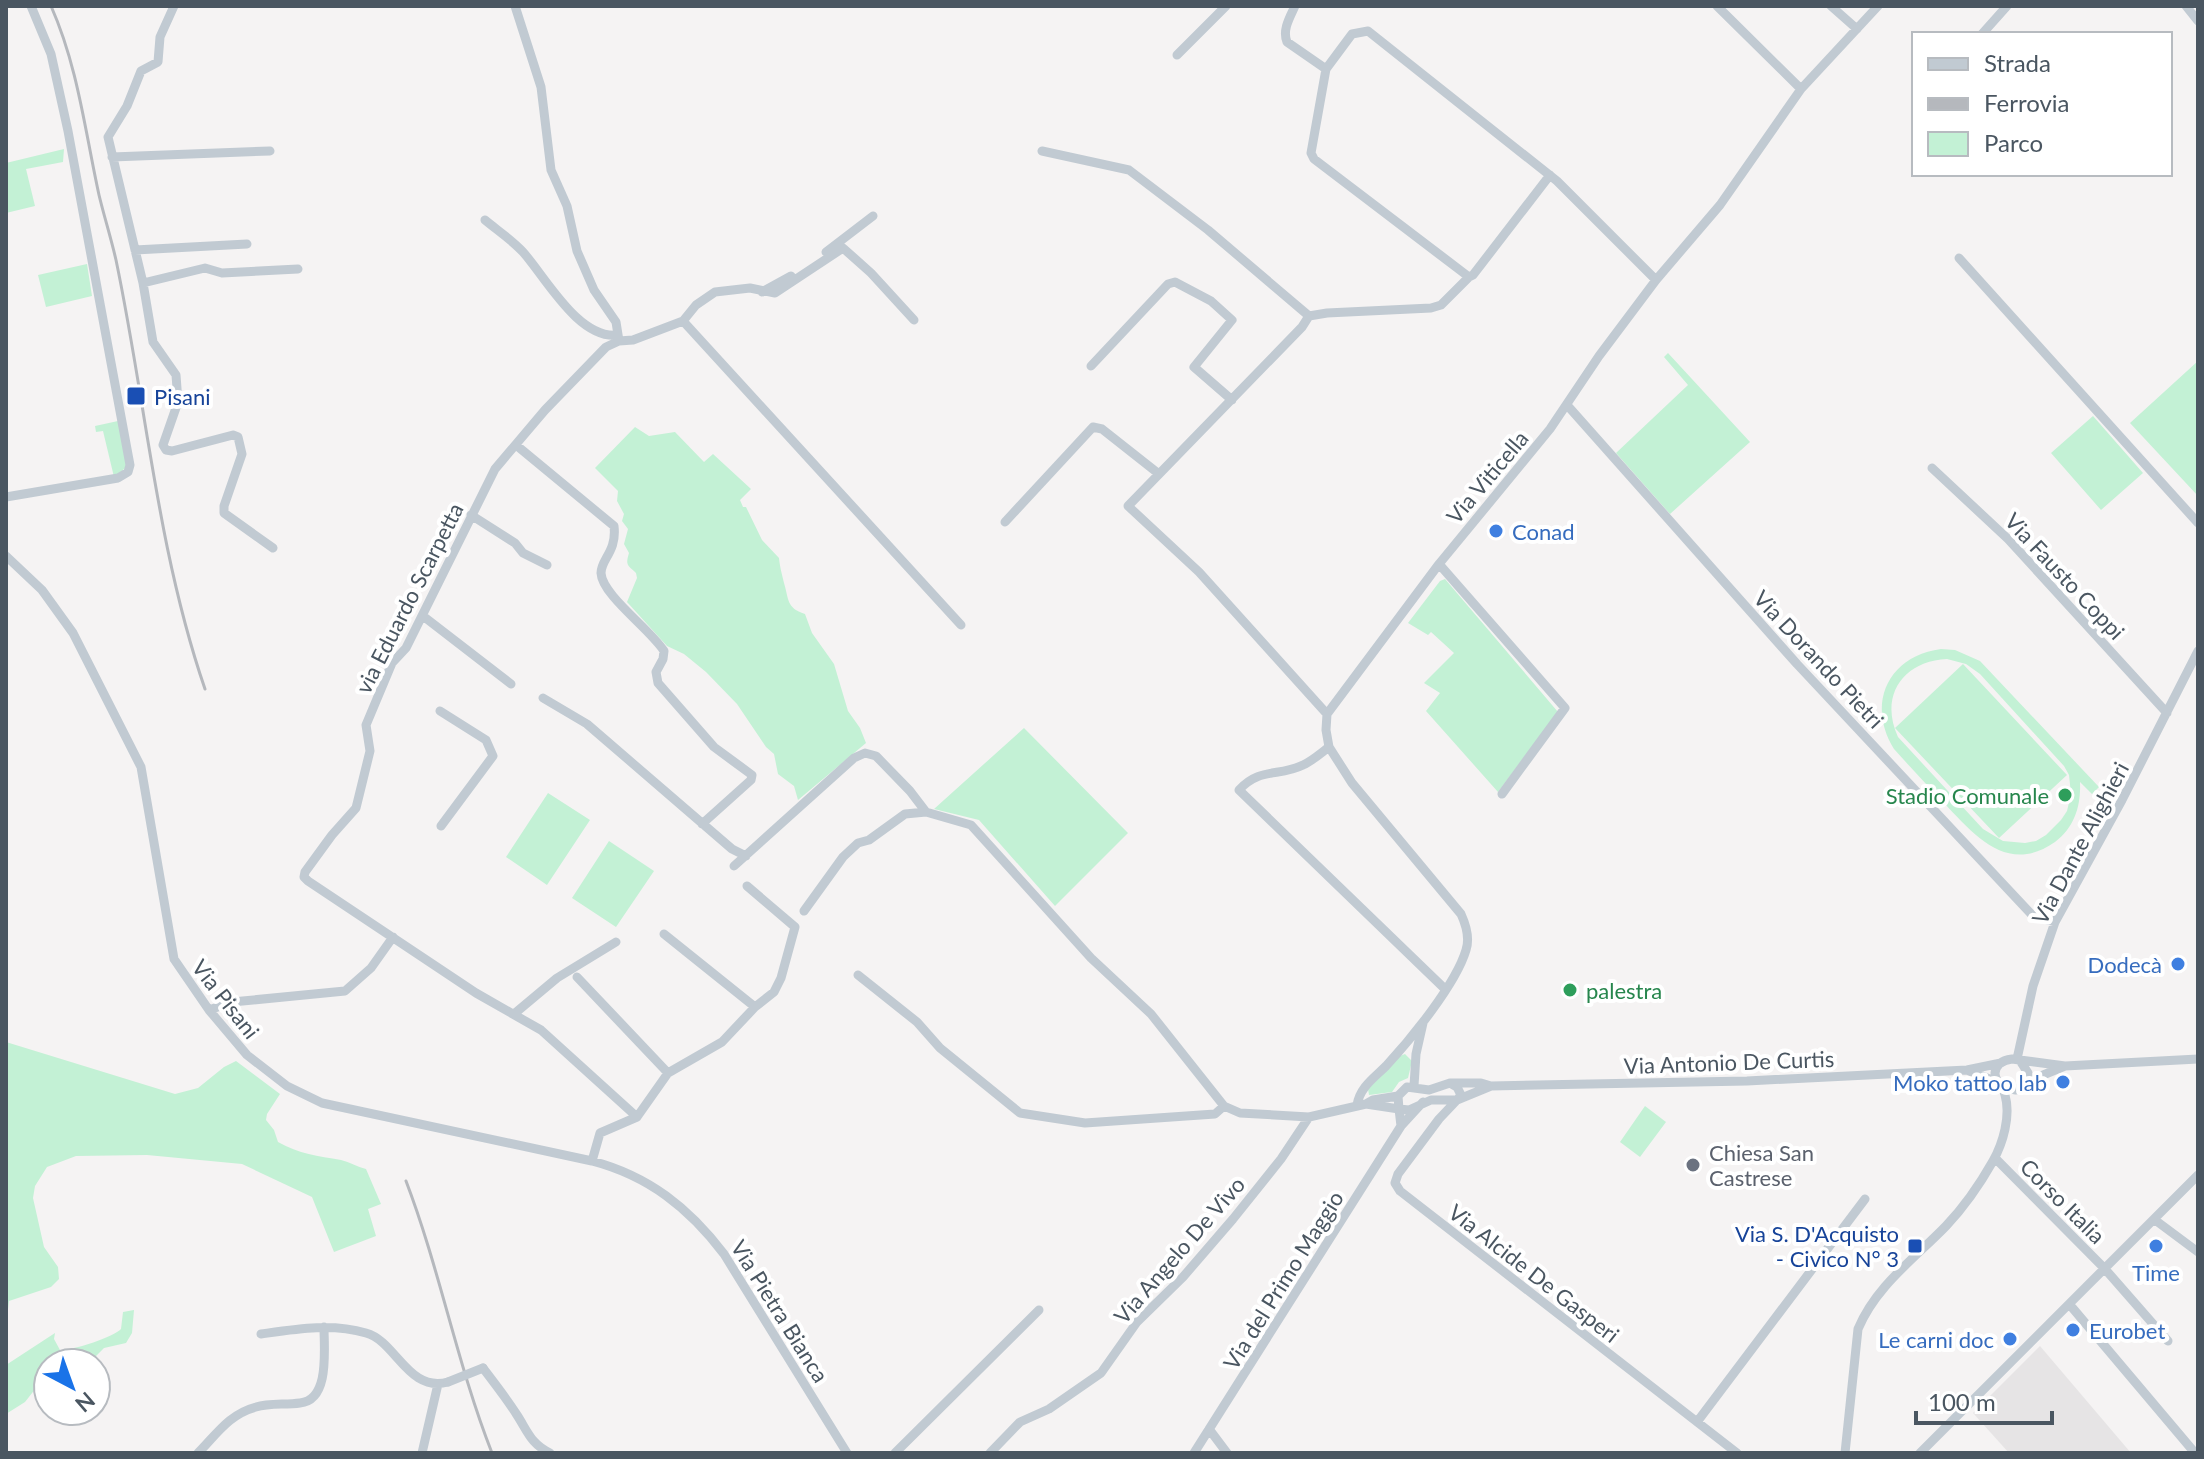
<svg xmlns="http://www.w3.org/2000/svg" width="2204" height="1459" viewBox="0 0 2204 1459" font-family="Lato,sans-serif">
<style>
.education{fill:#e6e4e5}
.green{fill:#c3f1d5;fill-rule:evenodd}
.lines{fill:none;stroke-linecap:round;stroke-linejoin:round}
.street{stroke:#c1cad2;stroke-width:9}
.rail{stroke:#b5b8bd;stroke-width:3}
.street-bridge{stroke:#c1cad2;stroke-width:9}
.transit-dot{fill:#1a4fb4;stroke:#fff;stroke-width:3}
.shop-dot{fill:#3f7fe0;stroke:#fff;stroke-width:3}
.leisure-dot{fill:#2e9e5b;stroke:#fff;stroke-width:3}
.worship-dot{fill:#6b7280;stroke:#fff;stroke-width:3}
.labels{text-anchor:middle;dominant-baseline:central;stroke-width:8;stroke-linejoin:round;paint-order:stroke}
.transit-label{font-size:22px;fill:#164399;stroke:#fff;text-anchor:start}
.street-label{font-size:22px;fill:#4a5661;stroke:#fff}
.shop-label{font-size:22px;fill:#366cbe;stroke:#fff;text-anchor:end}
.leisure-label{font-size:22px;fill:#27864d;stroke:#fff;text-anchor:end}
.worship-label{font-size:22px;fill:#5b616d;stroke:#fff;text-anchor:start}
</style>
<rect width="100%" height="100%" fill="#f5f3f3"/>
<path class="education" d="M 2040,1346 L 2131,1453 L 2009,1453 L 1973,1413 Z"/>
<path class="green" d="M 64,149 L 63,162 L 26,169 L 35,206 L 6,213 L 6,163 Z
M 87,264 L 92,296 L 46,307 L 38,275 Z
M 1668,353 L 1750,442 L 1670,514 L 1616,453 L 1688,385 L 1664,357 Z
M 2198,361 L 2198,496 L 2130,423 Z
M 2093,416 L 2143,473 L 2101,510 L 2051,453 Z
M 118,421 L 128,466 L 114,477 L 103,431 L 96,432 L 95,426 Z
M 635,427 L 649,436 L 675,432 L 704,462 L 713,454 L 751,489 L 740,500 L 743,507 L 746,507 L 762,540 L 779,558 C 780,568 782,574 784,583 C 789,599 786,608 805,614 L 812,633 L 834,664 L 848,711 L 860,728 L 866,743 L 798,800 L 794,786 L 778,774 L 774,754 L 766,747 L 737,704 L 706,672 L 684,654 L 667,646 L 627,602 L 637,578 L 636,573 C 628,565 625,566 629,553 L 624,544 L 628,529 L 622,521 L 624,514 L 617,501 L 618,491 L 595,468 Z
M 1445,579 L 1558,712 L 1498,792 L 1426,711 L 1440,693 L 1424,683 L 1454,653 L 1431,632 L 1428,635 L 1408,623 L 1440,581 Z
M 1941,649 L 1955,650 L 1980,661 L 2099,787 L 2092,794 L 2080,782 C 2081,805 2075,827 2055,842 C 2008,875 1975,836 1945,804 C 1928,786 1911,768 1894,749 C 1866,704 1888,656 1941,649 ZM 1947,659 L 1966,664 L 1980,674 L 2064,766 L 2069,775 L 2071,794 L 2067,811 L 2061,820 L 2046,835 L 2036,841 L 2025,843 L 2003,841 L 1983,829 L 1898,737 C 1879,696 1903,661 1947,659 Z
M 1963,664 L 2067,775 L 1999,838 L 1895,728 Z
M 1024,728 L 1128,833 L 1055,906 L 979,820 L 934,809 Z
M 548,793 L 590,820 L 547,885 L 506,857 Z
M 609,841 L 654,871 L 616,927 L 572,898 Z
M 6,1042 L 175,1094 L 198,1088 L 224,1067 L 236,1061 L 280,1094 L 267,1114 L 266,1120 L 274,1130 L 278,1142 C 299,1154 318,1156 341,1160 C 350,1162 357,1167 366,1169 L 381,1204 L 368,1209 L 376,1236 L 334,1252 L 312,1197 L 242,1164 L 147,1155 L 76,1156 L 47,1167 L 35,1186 L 33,1198 L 44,1247 L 58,1267 L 59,1279 L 51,1287 L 9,1301 L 6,1326 Z
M 1405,1054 L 1412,1061 L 1408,1078 L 1399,1082 L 1392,1092 L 1369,1095 L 1368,1089 L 1400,1056 Z
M 1645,1106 L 1666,1122 L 1640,1157 L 1620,1142 Z
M 134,1310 L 132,1333 L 126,1343 L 104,1348 L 95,1357 L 74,1363 L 48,1363 L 48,1381 L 36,1388 L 25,1402 L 6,1414 L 6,1365 L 55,1333 L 54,1339 L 60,1350 C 71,1351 114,1337 121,1329 L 123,1312 Z"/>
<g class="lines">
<path class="street" d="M 174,6 L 160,37 L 158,62 L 141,71 L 127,106 L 108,137 L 143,283 L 153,342 L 176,375 L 178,402 L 163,445 L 166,450 L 172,451 L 233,435 L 238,437 L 242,454 L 224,506 L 224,513 L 273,548
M 515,6 L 541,87 L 551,170 L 567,206 L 577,251 L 594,290 L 616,322 L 619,341
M 1295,6 C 1290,17 1282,30 1287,42 L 1326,69
M 1717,6 L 1801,89
M 1831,6 L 1857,29
M 2186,6 L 2198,21
M 1982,34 L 2007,6
M 1177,55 L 1226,6
M 1042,151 L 1129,170 L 1208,230 L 1309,316 L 1327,313 L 1431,308 L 1441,305 L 1469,277 L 1314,159 L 1311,153 L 1326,69 L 1352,34 L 1368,31 L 1557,181 L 1656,280
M 112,157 L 270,151
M 485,220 C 497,230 512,240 523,252 C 546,278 579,340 618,335
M 135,250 L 247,244
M 826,252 L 873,216
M 1959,258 L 2198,523
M 1469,277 L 1473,275 L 1550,175
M 143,283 L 205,268 L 222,273 L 298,269
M 762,292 L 791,276
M 1309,316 L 1302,327 L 1128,506 L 1199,572 L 1327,714
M 683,321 L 961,625
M 1091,366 L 1168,284 L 1175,282 L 1211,301 L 1232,320 L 1194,367 L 1232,400
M 1567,405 L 1797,664 L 2033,916 L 2055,922
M 516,445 L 614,526 C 617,552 601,559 601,573 C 602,595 650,629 664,651 L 663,659 L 656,672 L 658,683 L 714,747 L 752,775 L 751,780 L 702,824
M 1932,468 L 2008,539 L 2167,713
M 6,497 L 118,478 L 128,472 L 130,465 L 68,131 L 51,54 L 31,6
M 471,515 L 515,543 L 523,553 L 547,565
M 1005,522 L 1093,427 L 1102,429 L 1159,474
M 6,556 L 42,590 L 73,633 L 141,767 L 174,959 L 209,1010 L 247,1055 L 287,1086 L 322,1103 L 592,1161 C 649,1176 689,1208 724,1254 L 847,1453
M 1439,564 L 1565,708 L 1502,794
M 423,616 L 511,684
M 543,698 L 587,724 L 732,849 L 746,856
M 440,711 L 486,740 L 493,756 L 441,826
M 1329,747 C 1321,753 1312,761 1303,765 C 1279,777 1260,767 1239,790 L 1445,989
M 734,866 L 854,758 L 865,753 L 876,756 L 910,791 L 926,812 L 971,825 L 1091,958 L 1151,1014 L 1224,1106 L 1240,1113 L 1309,1117 L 1366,1104 L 1373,1100 L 1398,1096
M 804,911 L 843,857 L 858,843 L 869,840 L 905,814 L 926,812
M 664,934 L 755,1007
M 858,975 L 917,1022 L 940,1048 L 1020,1113 L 1085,1123 L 1215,1114 L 1224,1106
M 577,977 L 668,1073
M 209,1010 L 232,1002 L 345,991 L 371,968 L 393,937
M 514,1014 L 557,978 L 616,942
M 2017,1059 L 2033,986 L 2055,922 L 2122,800 L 2198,651
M 1967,1070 L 1997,1082
M 2026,1082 L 2065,1066 L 2198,1059
M 1450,1083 L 1481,1083 L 1491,1086 L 1747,1081 L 1967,1070 L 2001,1063
M 1450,1083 L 1457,1087 L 1461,1095 L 1457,1100 L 1431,1100 L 1409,1110 L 1399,1109 L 1398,1096 L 1407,1087 L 1429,1090 Z
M 1414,1086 L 1416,1054 L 1423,1023
M 1491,1086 L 1457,1100 L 1439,1119 L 1398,1174 L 1395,1183 L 1400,1191 L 1737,1453
M 2002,1087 L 2016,1090 L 2026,1082 L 2028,1073 L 2021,1062
M 1366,1104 L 1399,1109 L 1401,1126
M 1357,1105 C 1360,1087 1374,1078 1386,1066 C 1411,1039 1456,984 1466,950 C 1470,938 1466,925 1461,914 L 1352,783 L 1329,747 L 1326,730 L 1327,714 L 1439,564 L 1550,429 L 1599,356 L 1656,280 L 1720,205 L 1801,89 L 1878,6
M 637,1117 L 668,1073 L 722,1042 L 755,1007 L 774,992 L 781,978 L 795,927 L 747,886
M 1995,1158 L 2105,1269 L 2168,1341
M 592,1161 L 600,1133 L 637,1117 L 541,1030 L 476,993 L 308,881 L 304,877 L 305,872 L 332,835 L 356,808 L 370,751 L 366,725 L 392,663 L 406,648 L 495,469 L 545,410 L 606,347 L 619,341 L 633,340 L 683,321 L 696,305 L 715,292 L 750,288 L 775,293 L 843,248 L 871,273 L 914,320
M 2155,1220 L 2198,1252
M 2070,1305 L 2195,1453
M 261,1334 C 296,1329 331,1323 366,1333 C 396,1341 408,1393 448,1382
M 483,1368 C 495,1384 507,1399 517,1415 C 528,1432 531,1444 550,1453
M 1697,1422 L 1865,1199
M 1209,1429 L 1227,1453
M 198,1453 C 216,1435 229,1414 256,1407 C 269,1403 285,1405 300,1403 C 330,1400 324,1350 324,1327
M 422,1453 L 438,1384
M 895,1453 L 1039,1310
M 990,1453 L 1020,1422 L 1049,1409 L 1101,1373 L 1137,1322 L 1183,1277 L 1233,1219 L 1281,1159 L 1309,1117
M 1194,1453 L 1401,1126 L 1423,1102
M 1845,1453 L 1858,1329 C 1876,1286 1914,1259 1946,1226 C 1964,1207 1980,1184 1993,1161 C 2003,1143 2011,1116 2005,1095 C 2003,1087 1995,1082 1995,1073 C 1996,1063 2004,1060 2012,1059 L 2065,1066
M 1920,1453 L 2198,1175"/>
<path class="rail" d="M 51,6 C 78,67 85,131 99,195 C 104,216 111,238 116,260 C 146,403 157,549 205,689
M 406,1181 C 440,1270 457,1364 492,1453"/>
<path class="street-bridge" d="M 448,1382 L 483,1368"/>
</g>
<g class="transit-dot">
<rect x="126" y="386" width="20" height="20" rx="4"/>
<rect x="1907" y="1238" width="16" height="16" rx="4"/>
</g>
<g class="shop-dot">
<circle cx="1496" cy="531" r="8"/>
<circle cx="2178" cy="964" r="8"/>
<circle cx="2063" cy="1082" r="8"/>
<circle cx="2156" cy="1246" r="8"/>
<circle cx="2073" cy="1330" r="8"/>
<circle cx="2010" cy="1339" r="8"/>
</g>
<g class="leisure-dot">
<circle cx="2065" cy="795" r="8"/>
<circle cx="1570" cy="990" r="8"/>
</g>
<circle class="worship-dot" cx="1693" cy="1165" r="8"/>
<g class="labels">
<g class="transit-label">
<text x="154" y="396">Pisani</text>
<text x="1899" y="1233" text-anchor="end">Via S. D'Acquisto<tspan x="1899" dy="25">- Civico N° 3</tspan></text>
</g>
<g class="street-label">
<text transform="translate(1487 477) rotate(-50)">Via Viticella</text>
<text transform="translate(2065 576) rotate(47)">Via Fausto Coppi</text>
<text transform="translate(409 598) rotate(-63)">via Eduardo Scarpetta</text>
<text transform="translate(1819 659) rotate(47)">Via Dorando Pietri</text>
<text transform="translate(2080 843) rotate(-62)">Via Dante Alighieri</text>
<text transform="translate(226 999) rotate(52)">Via Pisani</text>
<text transform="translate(1729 1062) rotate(-2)">Via Antonio De Curtis</text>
<text transform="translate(2063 1201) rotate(45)">Corso Italia</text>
<text transform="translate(1179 1250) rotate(-49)">Via Angelo De Vivo</text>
<text transform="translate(1534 1273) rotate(38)">Via Alcide De Gasperi</text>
<text transform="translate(1283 1280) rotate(-58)">Via del Primo Maggio</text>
<text transform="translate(780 1311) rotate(58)">Via Pietra Bianca</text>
</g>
<g class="shop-label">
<text x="1512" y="531" text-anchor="start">Conad</text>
<text x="2162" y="964">Dodecà</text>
<text x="2047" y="1082">Moko tattoo lab</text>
<text x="2156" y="1272" text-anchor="middle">Time</text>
<text x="2089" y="1330" text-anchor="start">Eurobet</text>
<text x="1994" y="1339">Le carni doc</text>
</g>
<g class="leisure-label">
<text x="2049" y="795">Stadio Comunale</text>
<text x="1586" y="990" text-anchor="start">palestra</text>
</g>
<g class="worship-label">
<text x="1709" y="1152">Chiesa San<tspan x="1709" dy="25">Castrese</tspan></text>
</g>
</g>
<rect width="2204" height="1459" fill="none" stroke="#4a5661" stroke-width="16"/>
<rect x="1912" y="32" width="260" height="144" fill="#ffffff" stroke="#b7bbc0" stroke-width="2"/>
<rect x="1928" y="58" width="40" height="12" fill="#c1cad2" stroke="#b7bbc0" stroke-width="2"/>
<text x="1984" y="72" font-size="24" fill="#4a5661">Strada</text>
<rect x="1928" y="98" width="40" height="12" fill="#b5b8bd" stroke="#b7bbc0" stroke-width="2"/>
<text x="1984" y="112" font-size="24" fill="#4a5661">Ferrovia</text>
<rect x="1928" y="132" width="40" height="24" fill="#c3f1d5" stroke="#b7bbc0" stroke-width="2"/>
<text x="1984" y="152" font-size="24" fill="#4a5661">Parco</text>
<g transform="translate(72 1387) rotate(139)"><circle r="38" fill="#ffffff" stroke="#b7bbc0" stroke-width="2"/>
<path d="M0-6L14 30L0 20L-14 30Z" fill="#1a73e8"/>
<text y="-12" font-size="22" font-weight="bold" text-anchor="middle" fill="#4a5661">N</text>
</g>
<path d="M1916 1411v12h136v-12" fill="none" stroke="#4a5661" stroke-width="4"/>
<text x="1928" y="1411" font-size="24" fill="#4a5661" stroke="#ffffff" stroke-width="6" paint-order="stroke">100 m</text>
</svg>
